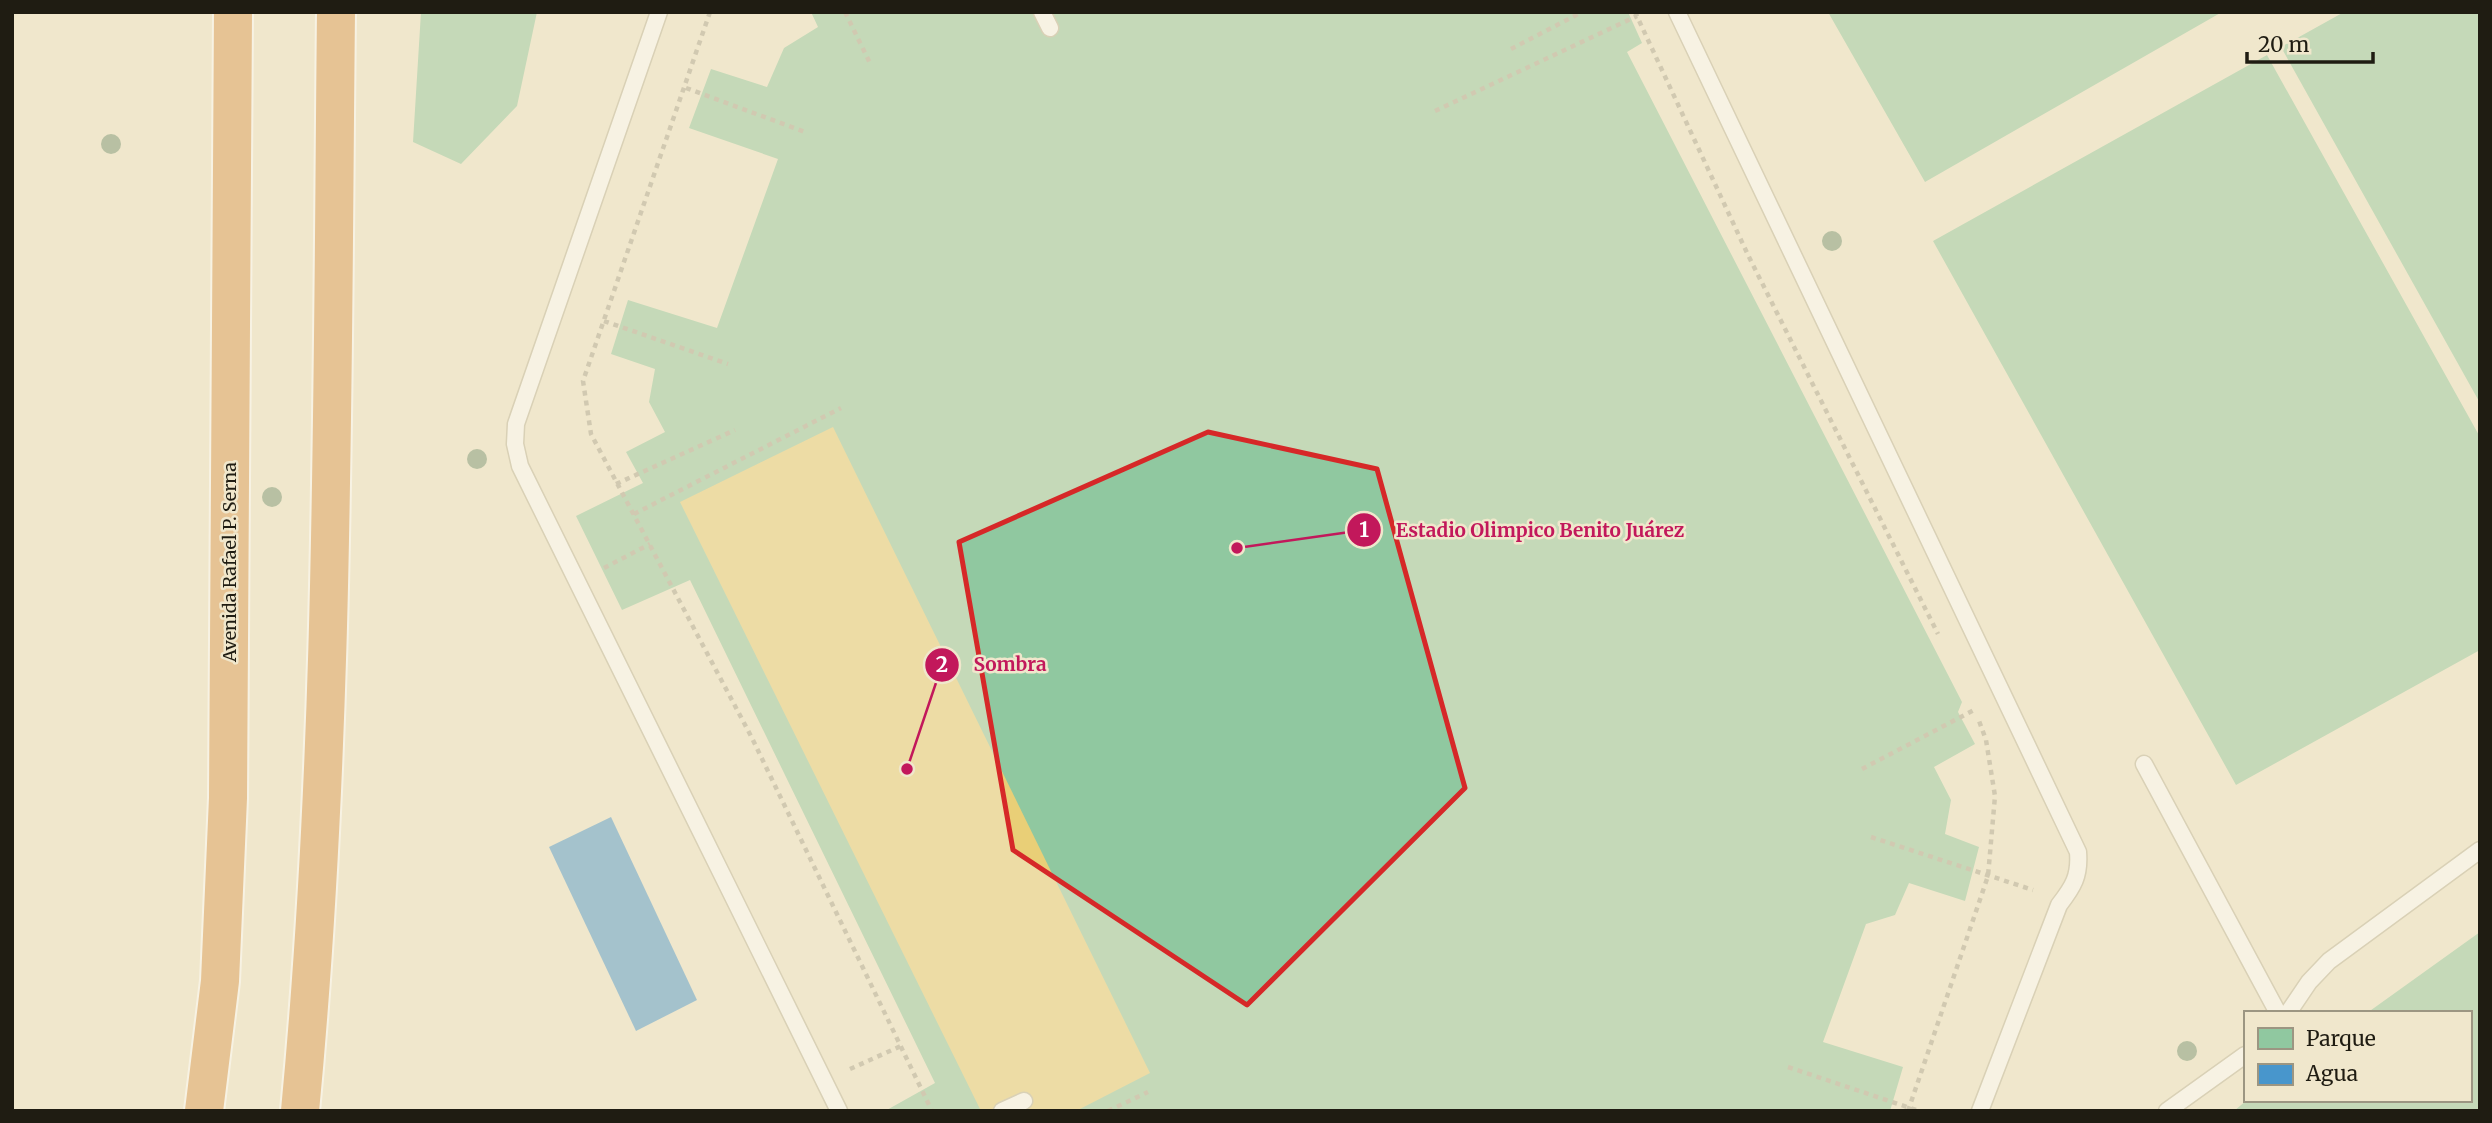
<svg xmlns="http://www.w3.org/2000/svg" width="2492" height="1123" viewBox="0 0 2492 1123" font-family="Merriweather,serif">
<style>
.green{fill:#90c8a0}
.water{fill:#4896cc}
.building{fill:#e9cf77}
.lines{fill:none;stroke-linecap:round;stroke-linejoin:round}
.service-casing{stroke:#bdb59b;stroke-width:19}
.trunk-casing{stroke:#fff;stroke-width:42}
.path{stroke:#aca590;stroke-width:4.5;stroke-dasharray:5 5;stroke-linecap:butt}
.service{stroke:#fff;stroke-width:16}
.trunk{stroke:#da9850;stroke-width:38}
.tree{fill:#739171}
.marked{fill:none;stroke:#d62828;stroke-width:5;stroke-linejoin:round}
.labels{text-anchor:middle;dominant-baseline:central;stroke-width:5;stroke-linejoin:round;paint-order:stroke}
.street-label{font-size:18px;fill:#1f1c12;stroke:#f0e7cc}
.leader{fill:none;stroke:#c2185b;stroke-width:2.5}
.callout-dot{fill:#c2185b;stroke:#f0e7cc;stroke-width:2.5}
.mark-label{font-size:21px;text-anchor:middle;font-weight:bold;fill:#fff}
.callout-label{font-size:19px;text-anchor:middle;font-weight:bold;fill:#c2185b;stroke:#f0e7cc;stroke-width:5;stroke-linejoin:round;paint-order:stroke}
</style>
<rect width="100%" height="100%" fill="#f0e7cc"/>
<path class="green" d="M 421,12 L 537,12 L 517,106 L 461,164 L 413,142 Z
M 811,12 L 1628,12 L 1642,43 L 1627,52 L 1962,702 L 1958,712 L 1975,744 L 1934,767 L 1951,800 L 1945,834 L 1979,847 L 1965,901 L 1909,883 L 1895,915 L 1866,924 L 1823,1042 L 1903,1067 L 1890,1111 L 885,1111 L 935,1083 L 690,580 L 622,610 L 576,516 L 643,483 L 626,452 L 665,432 L 649,402 L 655,369 L 611,354 L 628,300 L 717,328 L 778,159 L 689,128 L 711,69 L 767,87 L 784,48 L 818,27 Z
M 1828,12 L 2222,12 L 1925,182 Z
M 2344,12 L 2480,12 L 2480,403 L 2281,47 Z
M 2267,55 L 2480,437 L 2480,650 L 2236,785 L 1933,241 Z
M 2480,932 L 2480,1111 L 2234,1111 L 2247,1100 L 2469,1100 L 2469,1013 L 2367,1013 Z"/>
<path class="water" d="M 611,817 L 697,1000 L 636,1031 L 549,847 Z"/>
<path class="building" d="M 833,427 L 1150,1073 L 1076,1111 L 981,1111 L 680,502 Z"/>
<g class="lines">
<defs>
<path id="service" d="M 659,12 L 516,424 L 515,444 L 520,466 L 839,1111
M 1042,12 L 1050,28
M 1677,12 L 2078,852 C 2080,876 2073,887 2059,905 L 1980,1111
M 2144,764 L 2278,1013
M 2288,1013 L 2309,982 L 2329,961 L 2480,850
M 1002,1111 L 1024,1101
M 2167,1111 L 2245,1055"/>
<path id="trunk" d="M 204,1111 L 220,981 L 228,798 L 233,12
M 300,1111 C 335,746 332,378 336,12"/>
</defs>
<use href="#service" class="service-casing"/>
<use href="#trunk" class="trunk-casing"/>
<path class="path" d="M 710,12 L 583,381 L 591,434 L 752,738 L 932,1111
M 845,12 L 870,63
M 1635,12 L 1748,255 L 1938,634
M 1511,49 L 1582,12
M 686,88 L 805,132
M 1435,111 L 1637,16
M 604,321 L 728,364
M 616,484 L 735,430
M 634,514 L 841,408
M 604,568 L 650,544
M 1862,769 L 1976,709
M 1871,837 L 2033,890
M 1788,1067 L 1919,1111
M 850,1069 L 901,1046
M 1108,1111 L 1148,1092
M 1908,1111 L 1988,876 L 1995,796 L 1986,740 L 1978,718"/>
<use href="#service" class="service"/>
<use href="#trunk" class="trunk"/>
</g>
<g class="tree">
<circle cx="111" cy="144" r="10"/>
<circle cx="1832" cy="241" r="10"/>
<circle cx="477" cy="459" r="10"/>
<circle cx="272" cy="497" r="10"/>
<circle cx="2187" cy="1051" r="10"/>
</g>
<path d="M0 0H2492V1123H0ZM 1208,432 L 1377,469 L 1465,788 L 1247,1005 L 1013,850 L 959,542 Z" fill="#f0e7cc" fill-opacity=".55" fill-rule="evenodd"/>
<path class="marked" d="M 1208,432 L 1377,469 L 1465,788 L 1247,1005 L 1013,850 L 959,542 Z"/>
<g class="labels">
<g class="street-label">
<text transform="translate(229 562) rotate(-90)">Avenida Rafael P. Serna</text>
</g>
</g>
<path class="leader" d="M1237 548L1364 530M907 769L942 665"/>
<g class="callout-dot">
<circle cx="1237" cy="548" r="7"/>
<circle cx="907" cy="769" r="7"/>
<circle cx="1364" cy="530" r="18"/>
<circle cx="942" cy="665" r="18"/>
</g>
<g class="mark-label">
<text x="1364" y="537">1</text>
<text x="942" y="672">2</text>
</g>
<g class="callout-label">
<text x="1540" y="537">Estadio Olimpico Benito Juárez</text>
<text x="1010" y="671">Sombra</text>
</g>
<rect width="2492" height="1123" fill="none" stroke="#1f1c12" stroke-width="28"/>
<rect x="2244" y="1011" width="228" height="91" fill="#f0e7cc" stroke="#9c9682" stroke-width="2"/>
<rect x="2258" y="1028" width="35" height="21" fill="#90c8a0" stroke="#9c9682" stroke-width="2"/>
<text x="2306" y="1046" font-size="21" fill="#1f1c12">Parque</text>
<rect x="2258" y="1064" width="35" height="21" fill="#4896cc" stroke="#9c9682" stroke-width="2"/>
<text x="2306" y="1081" font-size="21" fill="#1f1c12">Agua</text>
<path d="M2247 52v10h126v-10" fill="none" stroke="#1f1c12" stroke-width="3.5"/>
<text x="2258" y="52" font-size="21" fill="#1f1c12" stroke="#f0e7cc" stroke-width="5" paint-order="stroke">20 m</text>
</svg>
